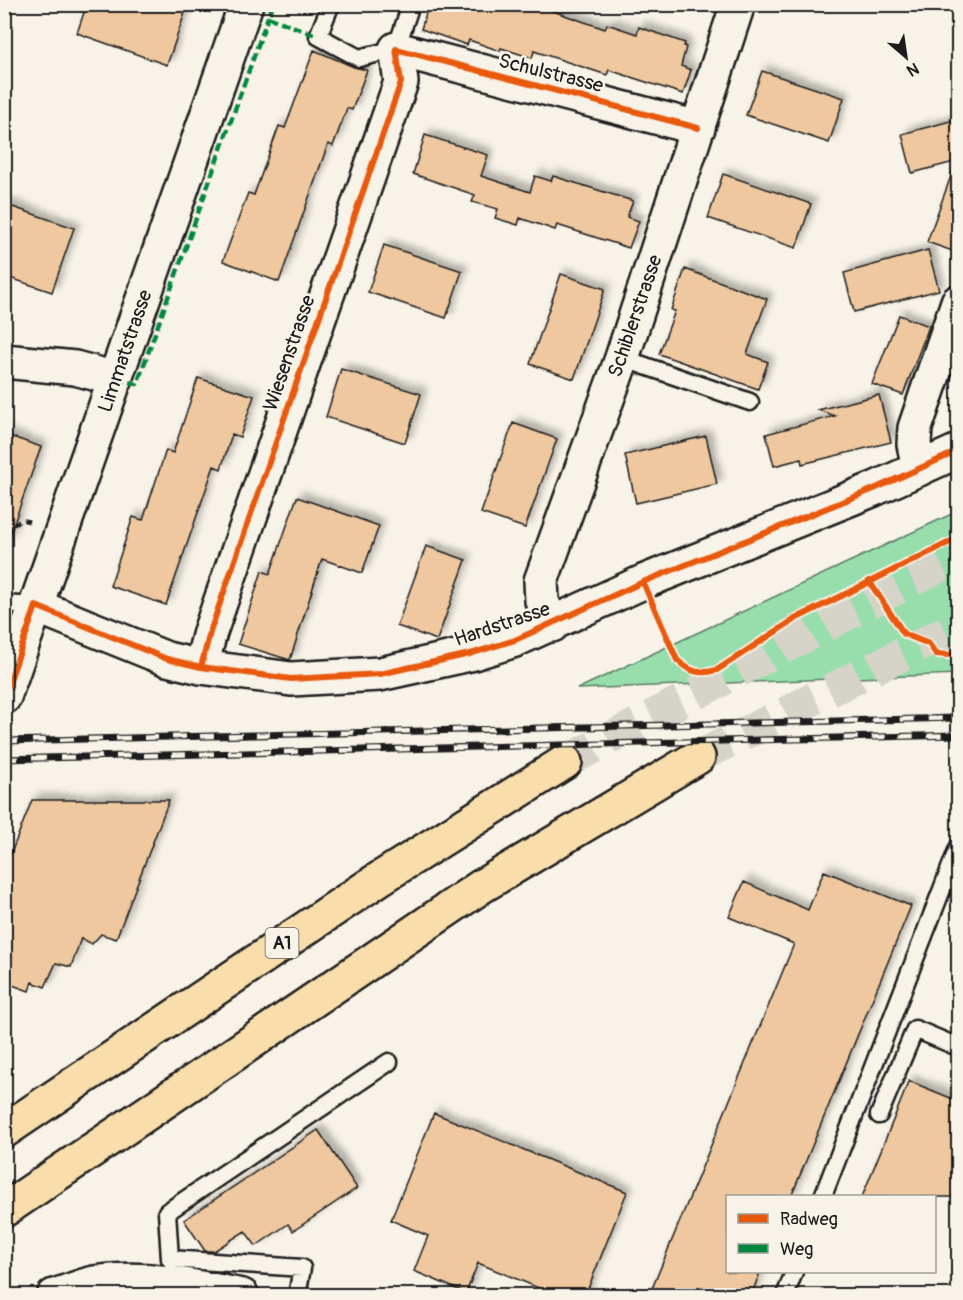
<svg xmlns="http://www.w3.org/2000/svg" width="963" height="1300" viewBox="0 0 963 1300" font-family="Pangolin,sans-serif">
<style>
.green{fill:#97deac;stroke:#5a7d64;stroke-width:1.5}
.building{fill:#efc89f;stroke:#1c1c1c;stroke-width:1.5;filter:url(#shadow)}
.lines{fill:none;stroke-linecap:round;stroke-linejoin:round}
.motorway-tunnel{stroke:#d6d3c9;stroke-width:33;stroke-dasharray:33 16;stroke-linecap:butt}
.service-casing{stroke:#1c1c1c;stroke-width:21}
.minor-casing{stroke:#1c1c1c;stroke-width:38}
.motorway-casing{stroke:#1c1c1c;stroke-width:38}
.path{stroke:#1c1c1c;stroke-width:4;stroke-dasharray:6 4.5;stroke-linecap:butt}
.service{stroke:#f7f3e8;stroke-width:16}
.minor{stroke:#f7f3e8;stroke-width:33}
.motorway{stroke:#f9deab;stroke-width:33}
.rail-casing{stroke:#1c1c1c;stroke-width:7}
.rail{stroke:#f7f3e8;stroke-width:4.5;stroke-dasharray:14;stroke-linecap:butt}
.quiet{stroke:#00873e;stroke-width:4.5;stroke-dasharray:9 4.5;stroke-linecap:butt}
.cycleway-casing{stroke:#f7f3e8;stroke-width:10}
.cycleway{stroke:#e8590c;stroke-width:6}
.labels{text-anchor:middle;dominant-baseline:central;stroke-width:5;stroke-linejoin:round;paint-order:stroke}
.shield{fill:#f7f3e8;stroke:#5e5c59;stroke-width:1.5}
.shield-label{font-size:18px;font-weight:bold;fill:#1c1c1c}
.street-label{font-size:20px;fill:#1c1c1c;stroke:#f7f3e8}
</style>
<defs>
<filter id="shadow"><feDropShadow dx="5.5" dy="-5.5" stdDeviation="3" flood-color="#0004"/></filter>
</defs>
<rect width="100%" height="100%" fill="#f7f3e8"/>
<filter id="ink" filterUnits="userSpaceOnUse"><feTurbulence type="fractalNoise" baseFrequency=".0167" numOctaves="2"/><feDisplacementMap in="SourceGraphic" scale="12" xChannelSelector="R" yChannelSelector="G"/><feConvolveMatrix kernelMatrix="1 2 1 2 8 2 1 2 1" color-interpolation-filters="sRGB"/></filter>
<g filter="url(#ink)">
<path class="green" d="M 958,511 L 958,674 L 577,689 Z"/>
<path class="building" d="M 87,4 L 188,4 L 167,65 L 77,33 Z
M 429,4 L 507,4 L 525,10 L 527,4 L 552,4 L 550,10 L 605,29 L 607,24 L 637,34 L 639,27 L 685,43 L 684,46 L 686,47 L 681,66 L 691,70 L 683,94 L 609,70 L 607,75 L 534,51 L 532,58 L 501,48 L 500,51 L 469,40 L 467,45 L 421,29 Z
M 314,50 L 354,67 L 367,70 L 352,110 L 347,108 L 333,146 L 328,144 L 279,282 L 223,261 L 248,193 L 254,195 L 279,126 L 285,128 Z
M 762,71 L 844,98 L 829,143 L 746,115 Z
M 958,119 L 958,161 L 912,173 L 902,134 Z
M 425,135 L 488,155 L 481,176 L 530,192 L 535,176 L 551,181 L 553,176 L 633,201 L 627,217 L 639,221 L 629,248 L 557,225 L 555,230 L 520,218 L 518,225 L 495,218 L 498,209 L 472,202 L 475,195 L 413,174 Z
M 955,165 L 958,165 L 958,253 L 927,242 Z
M 723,174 L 811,204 L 796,248 L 708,218 Z
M 4,204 L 74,228 L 52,292 L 4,276 Z
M 384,245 L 462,271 L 446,318 L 368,292 Z
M 928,250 L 939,290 L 854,312 L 844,273 Z
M 685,269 L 767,299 L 747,354 L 768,362 L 758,389 L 659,354 L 675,311 L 671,310 Z
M 561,274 L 605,289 L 574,379 L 530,364 Z
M 899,315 L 929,326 L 903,395 L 872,384 Z
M 341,369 L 421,394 L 405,443 L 326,417 Z
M 198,378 L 254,396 L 240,437 L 232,434 L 221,469 L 214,466 L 166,605 L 110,586 L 133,517 L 143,520 L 166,450 L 173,453 Z
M 879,395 L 891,442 L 802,464 L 801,459 L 774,466 L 766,434 L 835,416 L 818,410 Z
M 513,423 L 557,439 L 525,528 L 481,513 Z
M 4,434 L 41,447 L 8,540 L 4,539 Z
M 706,436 L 717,484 L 636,503 L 625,455 Z
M 297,497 L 379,526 L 362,573 L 322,559 L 290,660 L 238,644 L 262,571 L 270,574 Z
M 426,546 L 466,560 L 437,640 L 397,626 Z
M 32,800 L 169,800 L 116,939 L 101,934 L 92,944 L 81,938 L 71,967 L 56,963 L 45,987 L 32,982 L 29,991 L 4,982 L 4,871 Z
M 824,871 L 911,906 L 791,1197 L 728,1197 L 728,1272 L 760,1272 L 751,1296 L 649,1296 L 794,944 L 729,917 L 744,882 L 808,910 Z
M 909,1081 L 958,1101 L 958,1197 L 862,1197 Z
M 434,1113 L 627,1192 L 585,1296 L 558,1296 L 478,1263 L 466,1293 L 414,1271 L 428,1236 L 391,1220 Z
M 318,1130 L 357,1188 L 293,1231 L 288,1224 L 256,1246 L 245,1231 L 214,1251 L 205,1251 L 184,1220 Z"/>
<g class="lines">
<path class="motorway-tunnel" d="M 698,757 L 958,626
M 565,762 L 958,556"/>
<defs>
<path id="service" d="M 331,4 L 318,36 L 359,58 L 396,49 L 411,4
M 622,358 L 750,402
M 4,604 L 36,606
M 879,1115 L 915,1029 L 958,1047
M 823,1196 L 958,848
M 297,1296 L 302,1268 L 170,1259 L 167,1212 L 389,1062
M 785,1296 L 794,1272"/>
<path id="minor" d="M 4,361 L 75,368 L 116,379
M 919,469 L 914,444 L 915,428 L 958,302
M 36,606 L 167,659 L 201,667 L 291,679 L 380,674 L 470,654 L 515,640 L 643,582 L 874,489 L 958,451
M 552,625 L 542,601 L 541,581 L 622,358 L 738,4
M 201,667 L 210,632 L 401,82 L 396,49 L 698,128
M 4,697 L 246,4
M 54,1296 C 67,1292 81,1286 94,1283 C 144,1275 193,1286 242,1296"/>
<path id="motorway" d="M 4,1131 L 379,879 L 565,762
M 4,1210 L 482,886 L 698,757"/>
</defs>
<use href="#service" class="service-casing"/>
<use href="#minor" class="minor-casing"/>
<use href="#motorway" class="motorway-casing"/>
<path class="path" d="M 4,528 L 23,520 L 31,522
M 664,634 L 671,649"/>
<use href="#service" class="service"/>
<use href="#minor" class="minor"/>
<use href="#motorway" class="motorway"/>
<defs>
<path id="rail" d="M 4,741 L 958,718
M 4,759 L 958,735"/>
</defs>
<use href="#rail" class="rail-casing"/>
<use href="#rail" class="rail"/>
<path class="quiet" d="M 273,4 L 268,17 L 318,36
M 116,379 L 137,384 L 268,17"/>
<defs>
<path id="cycleway" d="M 869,581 L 904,634 L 929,644 L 936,654 L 949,655 L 958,652
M 643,582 L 677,660 C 690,672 700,675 717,670 L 795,619 L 958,538
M 201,667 L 210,632 L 401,82 L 396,49 L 698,128
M 4,697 L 36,606 L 167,659 L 201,667 L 291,679 L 380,674 L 470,654 L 515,640 L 643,582 L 874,489 L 958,451"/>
</defs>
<use href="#cycleway" class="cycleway-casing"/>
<use href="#cycleway" class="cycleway"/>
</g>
</g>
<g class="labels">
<rect class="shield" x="265.5" y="928" width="33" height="30" rx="4.5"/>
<g class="shield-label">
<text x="282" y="943">A1</text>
</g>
<g class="street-label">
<text transform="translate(551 73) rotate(14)">Schulstrasse</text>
<text transform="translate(635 316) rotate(-71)">Schiblerstrasse</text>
<text transform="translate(125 351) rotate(-71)">Limmatstrasse</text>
<text transform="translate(289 353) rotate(-71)">Wiesenstrasse</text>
<text transform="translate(502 624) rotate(-19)">Hardstrasse</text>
</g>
</g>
<rect width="963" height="1300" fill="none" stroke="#f7f3e8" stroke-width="24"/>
<rect x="12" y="12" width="939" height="1276" fill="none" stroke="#1c1c1c" stroke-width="2" filter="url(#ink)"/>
<rect x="726" y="1195" width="210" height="78" fill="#f7f3e8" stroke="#9f9d96" stroke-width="1.5"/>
<rect x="738" y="1214" width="30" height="9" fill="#e8590c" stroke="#9f9d96" stroke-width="1.5"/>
<text x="780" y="1225" font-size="18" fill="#1c1c1c">Radweg</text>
<rect x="738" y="1244" width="30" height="9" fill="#00873e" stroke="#9f9d96" stroke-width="1.5"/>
<text x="780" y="1255" font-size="18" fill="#1c1c1c">Weg</text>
<g transform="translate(906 57) rotate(151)" stroke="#f7f3e8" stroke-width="4.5" paint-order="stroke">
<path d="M0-4.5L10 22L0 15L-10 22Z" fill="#1c1c1c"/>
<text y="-9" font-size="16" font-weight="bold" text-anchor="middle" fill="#1c1c1c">N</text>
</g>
</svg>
